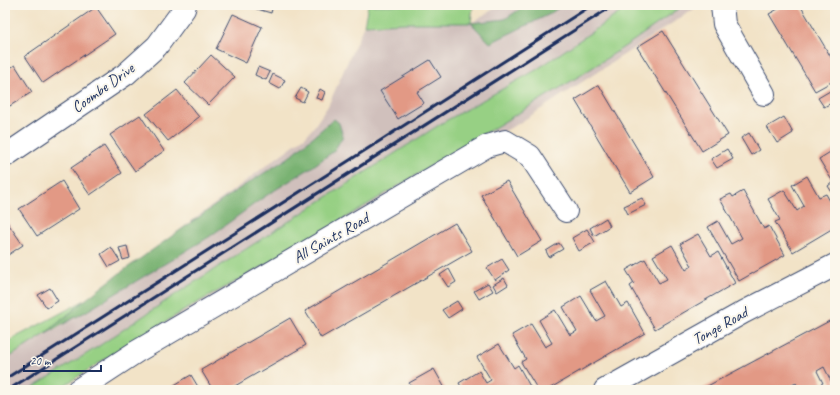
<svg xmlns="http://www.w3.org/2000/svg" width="840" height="395" viewBox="0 0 840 395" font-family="Caveat,sans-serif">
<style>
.industrial{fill:#d0c0bc}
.green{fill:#97d084;stroke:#598071}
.forest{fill:#79b272;stroke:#4a7068}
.building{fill:#e29985}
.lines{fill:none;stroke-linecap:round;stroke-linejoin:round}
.street-casing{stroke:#3b4a6e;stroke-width:24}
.street{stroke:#fff;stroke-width:22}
.rail{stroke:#1b2f5e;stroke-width:3}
.labels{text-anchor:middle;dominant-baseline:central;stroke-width:4;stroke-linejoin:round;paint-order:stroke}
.street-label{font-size:16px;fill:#1b2f5e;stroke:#fbf7ec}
</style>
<rect width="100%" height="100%" fill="#fbf7ec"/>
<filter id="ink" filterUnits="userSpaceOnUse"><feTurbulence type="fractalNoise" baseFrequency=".025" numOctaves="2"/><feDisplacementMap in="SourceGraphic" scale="8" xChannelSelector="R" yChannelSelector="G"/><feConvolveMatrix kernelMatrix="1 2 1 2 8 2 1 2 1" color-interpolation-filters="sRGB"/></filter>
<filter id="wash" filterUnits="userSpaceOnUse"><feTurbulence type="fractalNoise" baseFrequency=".012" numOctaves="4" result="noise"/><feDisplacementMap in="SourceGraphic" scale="16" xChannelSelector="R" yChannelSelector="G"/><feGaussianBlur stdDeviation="0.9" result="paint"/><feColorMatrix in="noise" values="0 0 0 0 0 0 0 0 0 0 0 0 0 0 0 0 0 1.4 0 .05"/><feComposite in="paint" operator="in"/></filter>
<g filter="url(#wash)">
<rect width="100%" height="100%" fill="#f2e3c7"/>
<path class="industrial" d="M 500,5 L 700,5 L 521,122 L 124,347 L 58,390 L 5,390 L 5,343 L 85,300 L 306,136 L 313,128 L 328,106 L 364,25 L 406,23 L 471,23 Z"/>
<path class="green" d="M 368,5 L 473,5 L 471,23 L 406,23 L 364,25 Z
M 631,5 L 684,5 L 633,41 L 583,74 L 337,223 L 271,262 L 195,304 L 124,347 L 57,390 L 29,390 L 99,346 L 179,292 L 442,123 L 536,70 Z
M 85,300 L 44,335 L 5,360 L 5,343 Z"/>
<path class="forest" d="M 526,5 L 562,5 L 550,14 L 490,43 L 471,23 L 505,19 Z
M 334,119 L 339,123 L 343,136 L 334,151 L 312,167 L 264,197 L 209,237 L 87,311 L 44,335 L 85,300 L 120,273 L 234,192 L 288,158 Z"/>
<g id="blocks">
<path class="building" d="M 243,5 L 273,5 L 271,13 Z
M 785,5 L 800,5 L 835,64 L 835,80 L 815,91 L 769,14 Z
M 96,7 L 115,34 L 43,83 L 25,56 Z
M 233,14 L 262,27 L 246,63 L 216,49 Z
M 663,31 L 728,135 L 702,151 L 637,47 Z
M 211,55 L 235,77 L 208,105 L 185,83 Z
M 430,60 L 441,77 L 417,92 L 424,103 L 398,119 L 380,91 Z
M 15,65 L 32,92 L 5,109 L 5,71 Z
M 258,67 L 270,72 L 266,80 L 255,75 Z
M 273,74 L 285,80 L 280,89 L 269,83 Z
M 599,85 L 654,177 L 630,192 L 575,100 Z
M 301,88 L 308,92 L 303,102 L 295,98 Z
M 835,88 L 835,101 L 824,107 L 818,98 Z
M 320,89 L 325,92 L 322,100 L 316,98 Z
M 177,90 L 199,117 L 168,141 L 146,114 Z
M 140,115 L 164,151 L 135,171 L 110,135 Z
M 784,117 L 793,133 L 777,143 L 767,127 Z
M 749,133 L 759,150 L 751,155 L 741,138 Z
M 104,146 L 122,173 L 90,195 L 71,168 Z
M 727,149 L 733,159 L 717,168 L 711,159 Z
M 835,149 L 835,197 L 828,186 L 833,182 L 819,159 Z
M 807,176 L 819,197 L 826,194 L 835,210 L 835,227 L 793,252 L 775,222 L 780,220 L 768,199 L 784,190 L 797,211 L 804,206 L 792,185 Z
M 62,181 L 79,209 L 37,236 L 19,209 Z
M 507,181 L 542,241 L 517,256 L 481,195 Z
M 743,191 L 764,229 L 769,226 L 785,255 L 739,281 L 708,227 L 718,221 L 731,244 L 742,238 L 720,199 L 731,194 L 733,197 Z
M 642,198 L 646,205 L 628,214 L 624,206 Z
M 606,218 L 610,226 L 594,236 L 590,228 Z
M 5,219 L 23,245 L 5,257 Z
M 455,223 L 472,251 L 321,338 L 305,311 Z
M 587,229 L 595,242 L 579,251 L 572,238 Z
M 698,234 L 711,256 L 718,252 L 735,283 L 655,329 L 630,286 L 634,283 L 626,270 L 645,259 L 659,283 L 667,279 L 653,256 L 672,245 L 686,270 L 692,266 L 680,244 Z
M 559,243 L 563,249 L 549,257 L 546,251 Z
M 127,246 L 130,258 L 123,260 L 119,248 Z
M 111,247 L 120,261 L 109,267 L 101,254 Z
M 502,259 L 509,270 L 495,280 L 487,268 Z
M 449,269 L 456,282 L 448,287 L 440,275 Z
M 504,278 L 508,285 L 497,292 L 493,285 Z
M 606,281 L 621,307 L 628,303 L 645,333 L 547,390 L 538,390 L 521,362 L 526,359 L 512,335 L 531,324 L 545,347 L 552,343 L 539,320 L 555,310 L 570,335 L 577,331 L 563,307 L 581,296 L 596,321 L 605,316 L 590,290 Z
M 488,283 L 493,291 L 479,299 L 474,291 Z
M 50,288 L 58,301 L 47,308 L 38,295 Z
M 457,301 L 462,309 L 448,318 L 442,310 Z
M 290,318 L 306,345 L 228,390 L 213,390 L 201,370 Z
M 835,318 L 835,384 L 833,385 L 824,367 L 817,371 L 823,383 L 809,390 L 800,390 L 796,383 L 784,389 L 784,390 L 700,390 Z
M 499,344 L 514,368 L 518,365 L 532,390 L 463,390 L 459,383 L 479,371 L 486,383 L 491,380 L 477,357 Z
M 434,369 L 446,390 L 413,390 L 409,383 Z
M 191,375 L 200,390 L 166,390 Z"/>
</g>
</g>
<g filter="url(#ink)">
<use href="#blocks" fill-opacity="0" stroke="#3b4a6e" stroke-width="1"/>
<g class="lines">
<defs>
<path id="street" d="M 722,5 L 724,24 L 764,94
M 5,156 L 126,74 L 157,46 L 184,9 L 185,5
M 78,390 L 136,352 L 487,146 L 505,141 L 530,156 L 566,211
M 605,390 L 744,312 L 835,265"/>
</defs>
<use href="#street" class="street-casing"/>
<use href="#street" class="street"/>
<path class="rail" d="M 5,379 L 350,160 L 592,5
M 8,390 L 614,5"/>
</g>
</g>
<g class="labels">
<g class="street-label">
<text transform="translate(103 88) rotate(-36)">Coombe Drive</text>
<text transform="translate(331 238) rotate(-30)">All Saints Road</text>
<text transform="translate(720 326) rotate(-29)">Tonge Road</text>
</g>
</g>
<rect width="840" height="395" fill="none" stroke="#fbf7ec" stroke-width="20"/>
<path d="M24 365v6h77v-6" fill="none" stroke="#1b2f5e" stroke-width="2"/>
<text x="30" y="365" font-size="12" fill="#1b2f5e" stroke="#fbf7ec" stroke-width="3" paint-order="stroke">20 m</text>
</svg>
